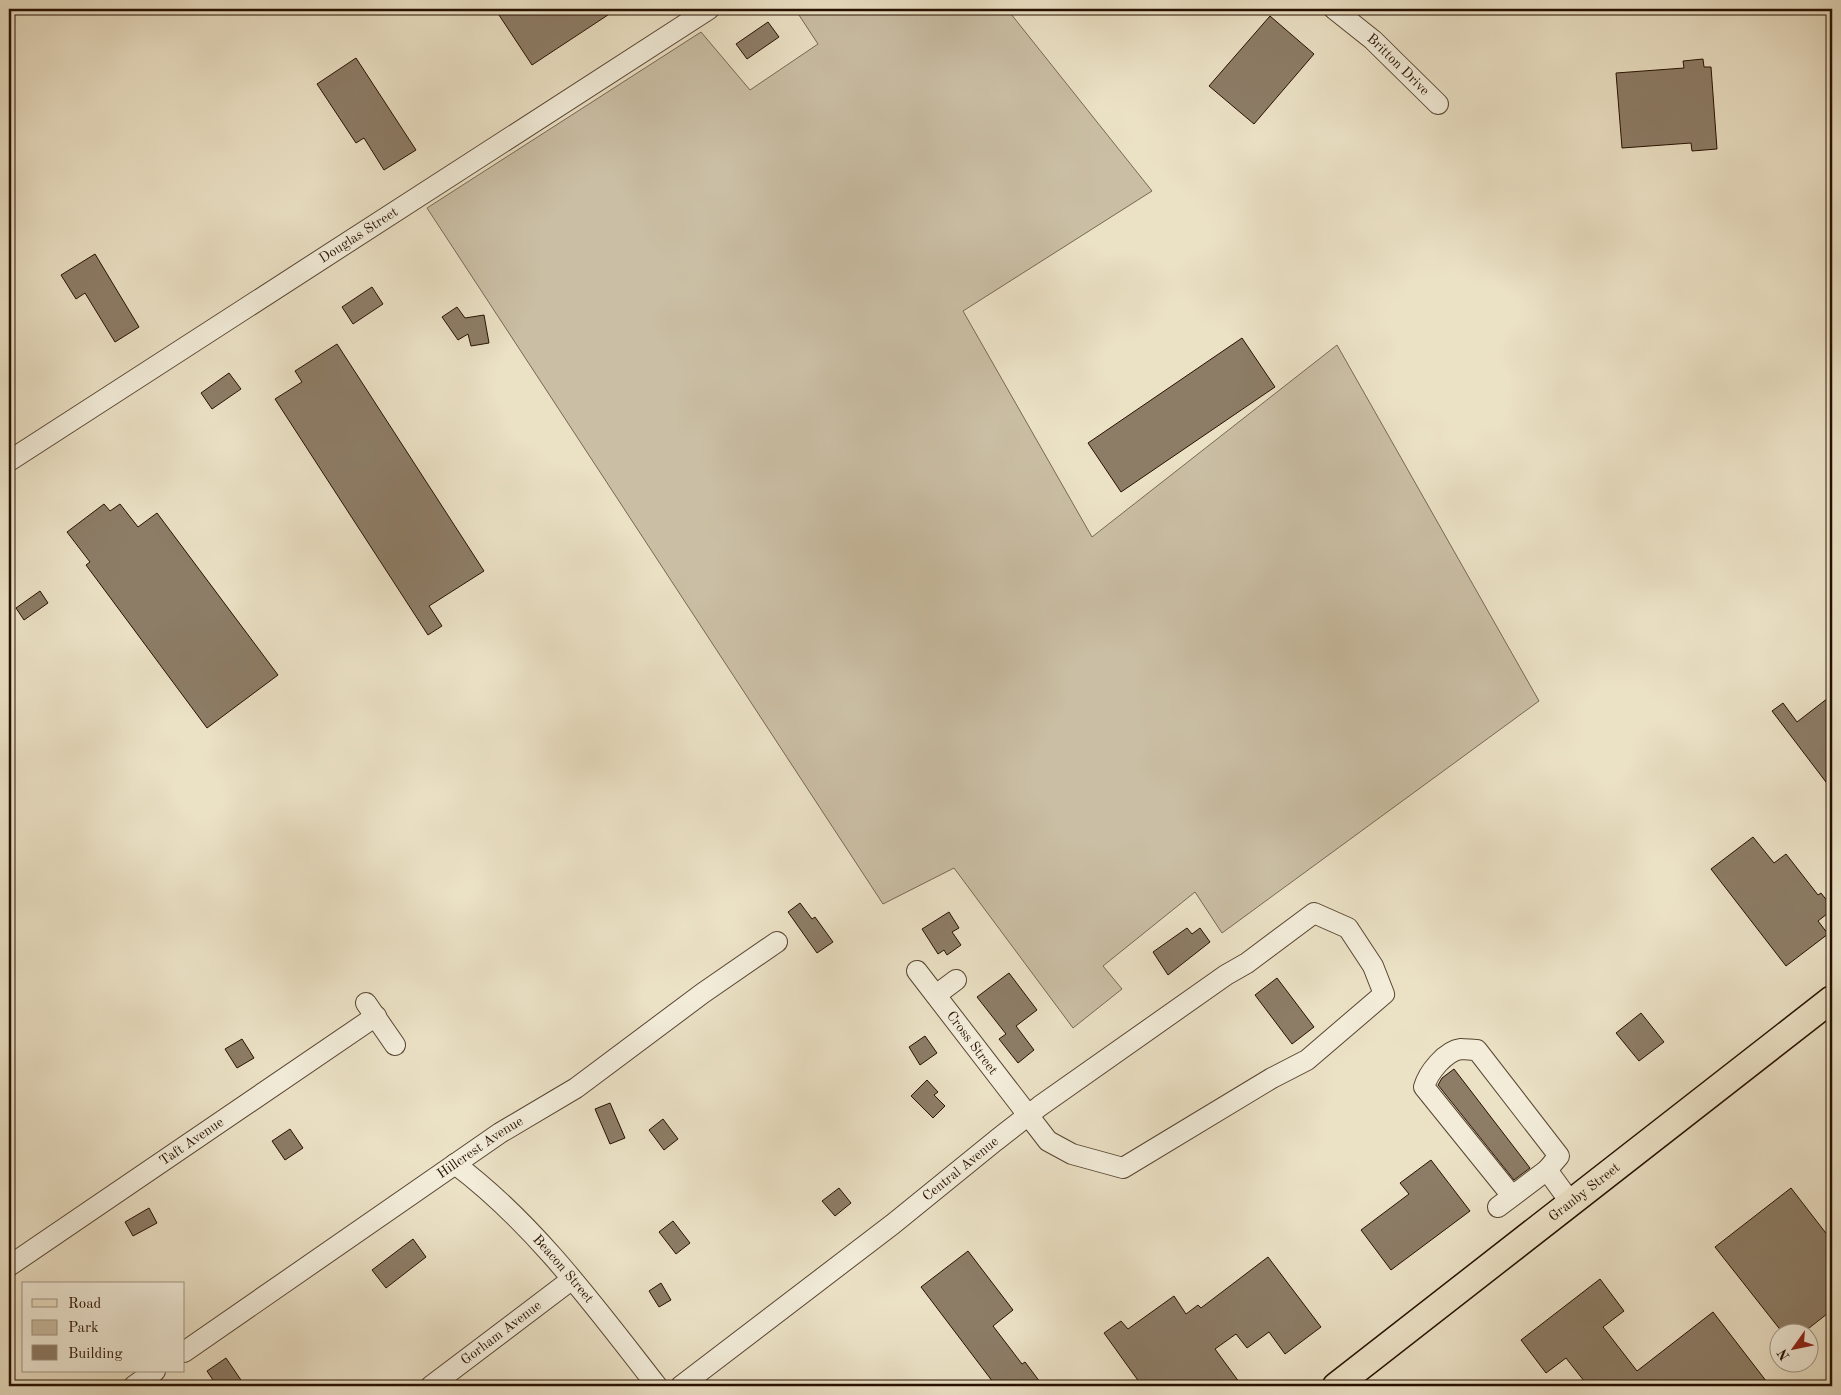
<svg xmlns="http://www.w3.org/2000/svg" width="1841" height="1395" viewBox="0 0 1841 1395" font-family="'Old Standard TT',serif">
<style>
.green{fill:#cabea4;stroke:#786852}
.building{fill:#8d7d67;stroke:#271101}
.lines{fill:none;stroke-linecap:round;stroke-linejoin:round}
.minor-casing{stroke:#584532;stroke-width:22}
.major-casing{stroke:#271101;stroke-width:29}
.minor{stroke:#f2ecd9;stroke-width:20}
.major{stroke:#ebe1c5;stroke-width:26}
.labels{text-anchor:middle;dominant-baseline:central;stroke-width:4;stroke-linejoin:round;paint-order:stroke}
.street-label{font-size:14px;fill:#271101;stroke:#f2ecd9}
</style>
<rect width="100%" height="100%" fill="#ebe1c5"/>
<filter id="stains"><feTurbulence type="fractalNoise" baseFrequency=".004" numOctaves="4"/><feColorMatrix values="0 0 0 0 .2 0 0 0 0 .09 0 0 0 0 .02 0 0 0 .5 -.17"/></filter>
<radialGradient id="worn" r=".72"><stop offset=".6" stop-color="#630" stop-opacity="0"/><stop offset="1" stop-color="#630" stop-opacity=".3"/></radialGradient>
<path class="green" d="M 795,9 L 1007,9 L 1152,191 L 963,311 L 1092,537 L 1337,345 L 1539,701 L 1222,933 L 1195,892 L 1103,966 L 1122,989 L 1073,1028 L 954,868 L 883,904 L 427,208 L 701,32 L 750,90 L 818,44 Z"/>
<path class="building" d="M 495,9 L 617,9 L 532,65 Z
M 1270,16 L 1314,54 L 1254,124 L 1209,86 Z
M 768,22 L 779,37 L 747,59 L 736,44 Z
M 356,58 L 416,150 L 384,170 L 364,138 L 356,143 L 317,84 Z
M 1703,59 L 1704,67 L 1711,67 L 1717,149 L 1692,151 L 1691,143 L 1622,148 L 1616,73 L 1684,68 L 1683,61 Z
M 95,254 L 139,327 L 115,342 L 85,293 L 76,299 L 61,275 Z
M 372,287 L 383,304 L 353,324 L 342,307 Z
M 457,307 L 465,318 L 484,315 L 489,343 L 471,346 L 468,334 L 458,340 L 442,317 Z
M 1242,338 L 1275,387 L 1121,492 L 1088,443 Z
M 337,344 L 484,571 L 429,606 L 442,626 L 428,635 L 275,399 L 302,382 L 295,371 Z
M 229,373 L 241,389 L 212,409 L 201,393 Z
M 104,504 L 110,511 L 120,504 L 138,527 L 157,513 L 278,675 L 207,728 L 86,565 L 90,562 L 67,532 Z
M 40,591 L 48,603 L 24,620 L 16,608 Z
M 1832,695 L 1832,790 L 1772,711 L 1783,703 L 1797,722 Z
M 1753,837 L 1774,863 L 1786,854 L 1818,895 L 1821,893 L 1832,907 L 1832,910 L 1818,921 L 1828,934 L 1786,966 L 1711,869 Z
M 800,903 L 812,919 L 815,917 L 833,942 L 817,953 L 788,912 Z
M 949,912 L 959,928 L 952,932 L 961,945 L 947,955 L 944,950 L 938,954 L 922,929 Z
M 1187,928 L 1192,934 L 1200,928 L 1210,942 L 1168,975 L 1153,952 Z
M 1009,973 L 1037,1010 L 1016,1026 L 1034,1050 L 1018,1063 L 999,1039 L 1006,1034 L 977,997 Z
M 1277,978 L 1314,1027 L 1292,1044 L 1255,995 Z
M 1641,1013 L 1664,1042 L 1639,1061 L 1616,1033 Z
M 925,1036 L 937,1053 L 920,1065 L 909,1047 Z
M 242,1039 L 254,1058 L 237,1068 L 225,1049 Z
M 1454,1069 L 1530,1168 L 1514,1180 L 1438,1085 L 1442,1078 Z
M 927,1080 L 938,1092 L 934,1095 L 945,1106 L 933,1118 L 911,1096 Z
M 610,1103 L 625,1138 L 610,1144 L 595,1109 Z
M 663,1119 L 678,1139 L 664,1150 L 649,1130 Z
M 290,1129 L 303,1148 L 285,1160 L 272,1141 Z
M 1431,1160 L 1470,1211 L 1391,1270 L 1361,1230 L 1409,1194 L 1400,1183 Z
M 839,1188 L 851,1203 L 835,1216 L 822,1201 Z
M 1791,1188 L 1832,1241 L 1832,1310 L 1804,1332 L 1782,1332 L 1715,1247 Z
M 149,1208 L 157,1223 L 133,1236 L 125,1222 Z
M 673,1221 L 690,1243 L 676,1254 L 659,1232 Z
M 413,1239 L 426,1257 L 386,1288 L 372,1270 Z
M 968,1251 L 1013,1310 L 993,1326 L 1022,1364 L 1025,1362 L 1043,1386 L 996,1386 L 921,1287 Z
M 1268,1257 L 1321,1327 L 1285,1354 L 1269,1332 L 1247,1348 L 1236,1334 L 1215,1349 L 1242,1386 L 1142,1386 L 1104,1333 L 1121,1321 L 1128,1329 L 1174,1296 L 1186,1314 L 1198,1305 L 1201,1308 Z
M 1600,1279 L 1624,1311 L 1603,1327 L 1637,1371 L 1713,1312 L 1770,1386 L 1588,1386 L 1566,1358 L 1546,1373 L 1521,1340 Z
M 661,1283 L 671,1300 L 659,1307 L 649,1291 Z
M 226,1358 L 245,1386 L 217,1386 L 207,1371 Z"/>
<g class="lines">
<defs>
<g id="minor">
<path id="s1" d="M 1334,9 L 1373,40 L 1438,104"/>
<path id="s2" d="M 9,461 L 709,9"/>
<path d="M 936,995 L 956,980"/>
<path d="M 366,1003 L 395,1045"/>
<path id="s3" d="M 455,1164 C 535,1224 596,1308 657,1386"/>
<path d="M 1512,1196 L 1424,1087 C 1428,1073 1445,1051 1461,1049 C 1466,1049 1472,1050 1477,1050 L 1559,1156 L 1547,1170 L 1571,1203"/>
<path d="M 1498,1207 L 1547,1170"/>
<path id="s4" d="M 9,1266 L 376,1016"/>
<path id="s5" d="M 184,1352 L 500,1133 L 576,1088 L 703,993 L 777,942"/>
<path d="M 134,1386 L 155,1371"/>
<path id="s6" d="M 431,1386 L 571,1280"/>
<path id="s7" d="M 681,1386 L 893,1224 L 994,1142 C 1009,1130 1025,1118 1040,1106 L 1226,975 L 1247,963 L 1314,913 L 1348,928 L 1373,966 L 1384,994 L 1307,1060 L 1272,1078 L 1123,1168 L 1072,1154 L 1048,1141 L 917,971"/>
</g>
<g id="major">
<path id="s8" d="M 1336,1386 L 1832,999"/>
</g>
</defs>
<use href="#minor" class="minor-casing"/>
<use href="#major" class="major-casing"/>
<use href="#minor" class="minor"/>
<use href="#major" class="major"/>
</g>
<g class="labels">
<g class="street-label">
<text stroke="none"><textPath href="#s1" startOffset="85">Britton Drive</textPath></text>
<text stroke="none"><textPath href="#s2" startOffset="416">Douglas Street</textPath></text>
<text transform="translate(972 1043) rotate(53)">Cross Street</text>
<text stroke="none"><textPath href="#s4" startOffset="221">Taft Avenue</textPath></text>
<text stroke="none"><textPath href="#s5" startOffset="360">Hillcrest Avenue</textPath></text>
<text stroke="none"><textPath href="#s7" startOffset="354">Central Avenue</textPath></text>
<text stroke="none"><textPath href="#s8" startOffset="315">Granby Street</textPath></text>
<text stroke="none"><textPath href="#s3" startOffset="151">Beacon Street</textPath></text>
<text stroke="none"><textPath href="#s6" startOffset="88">Gorham Avenue</textPath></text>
</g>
</g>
<rect width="1841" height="1395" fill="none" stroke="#ebe1c5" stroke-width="30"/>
<rect x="10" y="10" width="1821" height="1375" fill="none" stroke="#271101" stroke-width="2.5"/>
<rect x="15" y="15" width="1811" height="1365" fill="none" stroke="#271101"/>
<rect x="22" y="1282" width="162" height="90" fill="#f2ecd9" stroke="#a19483"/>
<rect x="32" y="1299" width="25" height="8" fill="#ebe1c5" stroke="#a19483"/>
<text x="68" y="1308" font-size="15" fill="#271101">Road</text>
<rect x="32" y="1320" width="25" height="15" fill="#cabea4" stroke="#a19483"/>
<text x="68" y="1332" font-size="15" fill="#271101">Park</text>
<rect x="32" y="1345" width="25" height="15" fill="#8d7d67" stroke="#a19483"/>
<text x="68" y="1358" font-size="15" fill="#271101">Building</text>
<g transform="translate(1794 1348) rotate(237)"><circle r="24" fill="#f2ecd9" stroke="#a19483"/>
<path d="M0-4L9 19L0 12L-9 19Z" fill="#8f2418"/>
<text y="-8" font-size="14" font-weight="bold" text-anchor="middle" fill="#271101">N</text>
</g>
<rect width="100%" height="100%" filter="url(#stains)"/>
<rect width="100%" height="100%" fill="url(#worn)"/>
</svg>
